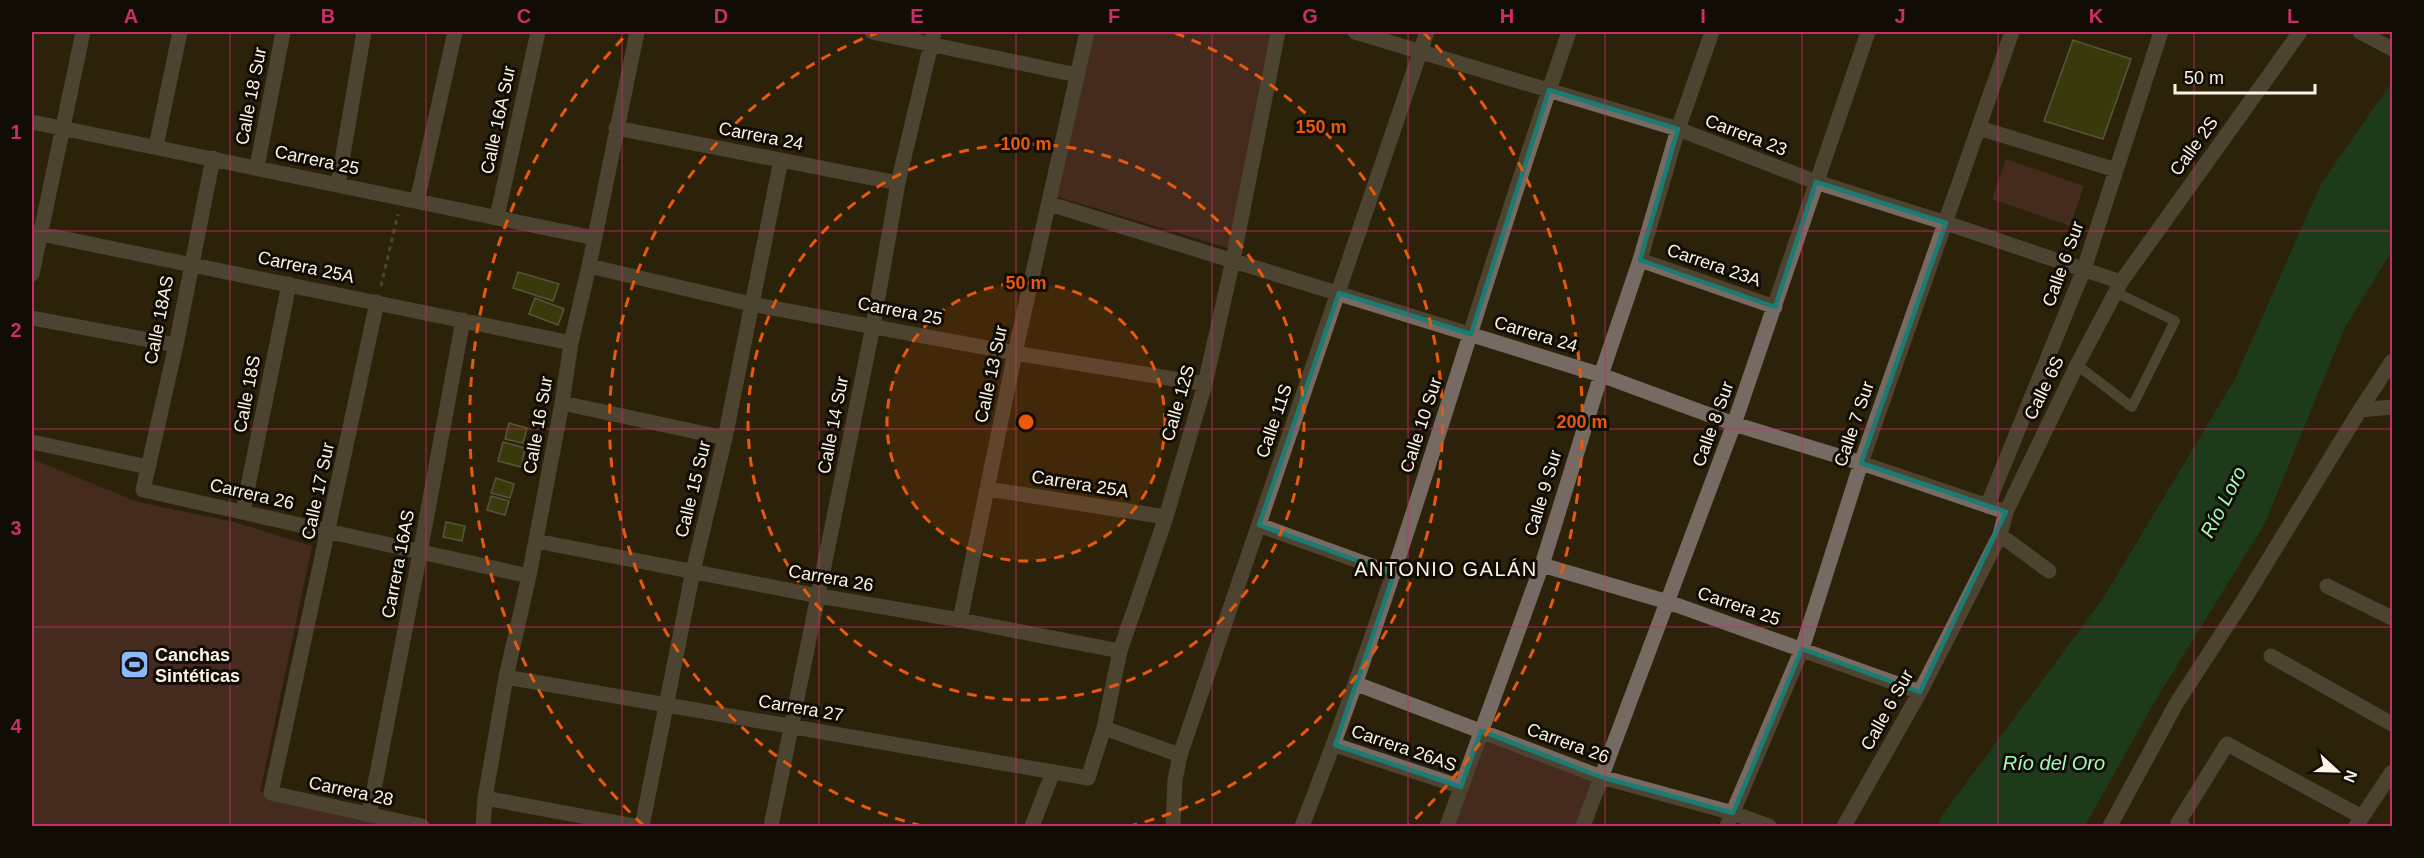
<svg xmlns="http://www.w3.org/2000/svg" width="2424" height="858" viewBox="0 0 2424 858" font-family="Helvetica,sans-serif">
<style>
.green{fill:#643538}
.water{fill:#0d5831}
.building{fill:#4a580e;stroke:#899175;stroke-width:1.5}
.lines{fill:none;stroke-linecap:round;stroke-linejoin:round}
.path{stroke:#786f5b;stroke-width:3;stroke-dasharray:4.5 4.5;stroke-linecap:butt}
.service{stroke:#766a63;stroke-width:10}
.pedestrian{stroke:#766a63;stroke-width:15}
.minor{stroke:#766a63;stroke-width:15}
.tertiary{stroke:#766a63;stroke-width:15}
.marked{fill:none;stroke:#1b7c74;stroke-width:4.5;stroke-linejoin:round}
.grid{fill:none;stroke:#c82e69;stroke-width:1.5;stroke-opacity:0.55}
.ring{fill:none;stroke:#e8590c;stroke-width:3;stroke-dasharray:10 8}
.labels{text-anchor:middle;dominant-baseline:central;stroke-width:6;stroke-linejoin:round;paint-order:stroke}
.street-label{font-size:18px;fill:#fbf4e6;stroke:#110c04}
.poi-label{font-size:18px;font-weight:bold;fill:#fbf4e6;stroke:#110c04;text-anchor:start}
.water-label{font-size:20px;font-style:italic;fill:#9efdbf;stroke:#110c04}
.neighbourhood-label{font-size:20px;letter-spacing:1.5px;fill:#fbf4e6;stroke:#110c04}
.centre{fill:#e8590c;stroke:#110c04;stroke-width:3}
.ring-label{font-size:18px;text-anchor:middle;font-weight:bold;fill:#e8590c;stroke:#110c04;stroke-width:6;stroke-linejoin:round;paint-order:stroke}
.neatline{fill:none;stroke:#c82e69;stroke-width:2}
.grid-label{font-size:20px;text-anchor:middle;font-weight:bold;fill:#c82e69}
</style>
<rect width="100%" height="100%" fill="#2c220a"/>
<path class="green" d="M 1094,32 L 1270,32 L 1228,248 L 1058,197 Z
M 2006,159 L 2084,186 L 2070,226 L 1992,199 Z
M 32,459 L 138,502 L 234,522 L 312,546 L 260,792 L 416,826 L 32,826 Z
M 1481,731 L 1601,777 L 1583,826 L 1447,826 Z"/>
<path class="water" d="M 2392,82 L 2392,251 L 2345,327 L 2265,523 L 2152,706 L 2085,826 L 1937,826 L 1941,817 L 2104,597 L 2235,379 L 2321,184 Z"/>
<path class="building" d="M 2073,40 L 2131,59 L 2103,139 L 2044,121 Z
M 518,272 L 559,284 L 553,301 L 513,288 Z
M 535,298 L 564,309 L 558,325 L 529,314 Z
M 509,423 L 527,428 L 523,443 L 505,439 Z
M 503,442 L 525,448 L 521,467 L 498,461 Z
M 496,478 L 514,484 L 510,498 L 491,493 Z
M 491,496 L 509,501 L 505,515 L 487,510 Z
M 446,522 L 465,526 L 462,541 L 443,537 Z"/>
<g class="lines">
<path class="path" d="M 381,286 L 398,214"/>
<path class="service" d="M 2077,365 L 2132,407 L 2175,321 L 2115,292"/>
<path class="pedestrian" d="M 1104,728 L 1180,755"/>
<path class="minor" d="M 872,32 L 1077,75
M 1355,32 L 1678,129 L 1816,182 L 1946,223 L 2121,282
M 32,122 L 595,238
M 616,128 L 898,183
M 1979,128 L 2116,170
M 156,146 L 180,32
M 213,158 L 176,345 L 143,490 L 529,576
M 257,167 L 283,32
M 338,184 L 364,32
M 417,201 L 455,32
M 1050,204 L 1601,375 L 1734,424 L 1861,463 L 2006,512
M 497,217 L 538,32
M 32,232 L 571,343
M 1640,260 L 1775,307
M 589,266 L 751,304 L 1015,353 L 1205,384
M 32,274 L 83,32
M 377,302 L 271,793 L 422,826
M 32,318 L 176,345
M 562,403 L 725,438
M 2360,410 L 2392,407
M 32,442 L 148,467
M 988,489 L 1166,517
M 1987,506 L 2084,269 L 2161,32
M 243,511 L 289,284
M 1259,525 L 1394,574
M 2000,535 L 2049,571
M 536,541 L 819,596 L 960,620 L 1120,651
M 1542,565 L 1668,602 L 1920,692
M 2327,586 L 2392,618
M 960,620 L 1015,353 L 1087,32
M 2271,656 L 2392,724
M 506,677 L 1088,778 L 1104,728 L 1120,651 L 1166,517 L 1205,384 L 1233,260 L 1278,32
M 1357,684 L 1601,777 L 1733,813 L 1769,826
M 1335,745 L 1461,787
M 485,798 L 635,826
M 369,815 L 420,553 L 463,320
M 483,826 L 485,798 L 506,677 L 529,576 L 562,403 L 571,343 L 589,266 L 637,32
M 642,826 L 693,571 L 725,438 L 781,160
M 771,826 L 873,326 L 898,183 L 934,32
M 1032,826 L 1053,772
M 1173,826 L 1175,780 L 1180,755 L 1427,32
M 1302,826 C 1405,566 1477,296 1569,32
M 1447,826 L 1542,565 L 1601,375 L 1640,260 L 1678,129 L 1712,32
M 1583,826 L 1734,424 L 1868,32
M 1727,826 L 1802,649 L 1861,463 L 2012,32
M 1844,826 L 1920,692 L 2000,535 L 2006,512 L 2077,365 L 2121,282 L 2300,32
M 2110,826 L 2176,704 L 2245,598 L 2360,410 L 2392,361
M 2183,826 L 2178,823 L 2227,744 L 2362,817
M 2356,826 L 2392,772"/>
<path class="tertiary" d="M 2360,32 L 2392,49"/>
</g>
<path d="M0 0H2424V858H0ZM 1549,90 L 1678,129 L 1640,260 L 1775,307 L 1816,182 L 1946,223 L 1861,463 L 2006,512 L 1920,692 L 1802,649 L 1733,813 L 1601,777 L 1481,731 L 1461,787 L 1335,745 L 1394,574 L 1259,525 L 1339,293 L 1471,334 Z" fill="#2c220a" fill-opacity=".55" fill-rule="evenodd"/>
<path class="marked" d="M 1549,90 L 1678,129 L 1640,260 L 1775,307 L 1816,182 L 1946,223 L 1861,463 L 2006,512 L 1920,692 L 1802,649 L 1733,813 L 1601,777 L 1481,731 L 1461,787 L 1335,745 L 1394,574 L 1259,525 L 1339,293 L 1471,334 Z"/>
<path class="grid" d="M 230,32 L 230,826M 426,32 L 426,826M 622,32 L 622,826M 819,32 L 819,826M 1016,32 L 1016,826M 1212,32 L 1212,826M 1408,32 L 1408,826M 1605,32 L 1605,826M 1802,32 L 1802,826M 1998,32 L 1998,826M 2194,32 L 2194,826M 32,231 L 2392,231M 32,429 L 2392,429M 32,627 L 2392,627"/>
<circle cx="1026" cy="422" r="139" fill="#e8590c" fill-opacity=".12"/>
<g class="ring">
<circle cx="1026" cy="422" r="139"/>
<circle cx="1026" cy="422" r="278"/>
<path d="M922 826A417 417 0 0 1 877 33M1175 33A417 417 0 0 1 1130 826"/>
<path d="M643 825A556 556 0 0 1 629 32M1423 32A556 556 0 0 1 1409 825"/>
</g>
<defs>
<symbol id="stadium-square" viewBox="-11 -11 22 22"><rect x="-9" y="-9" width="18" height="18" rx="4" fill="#8bb9fc" stroke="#110c04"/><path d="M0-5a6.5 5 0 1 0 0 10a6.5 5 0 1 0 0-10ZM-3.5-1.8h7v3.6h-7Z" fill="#111"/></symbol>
</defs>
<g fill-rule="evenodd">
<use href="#stadium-square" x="118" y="648" width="33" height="33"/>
</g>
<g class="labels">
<g class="street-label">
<text transform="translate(251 96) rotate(-79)">Calle 18 Sur</text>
<text transform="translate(498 120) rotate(-78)">Calle 16A Sur</text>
<text transform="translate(1746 135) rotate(21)">Carrera 23</text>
<text transform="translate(761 136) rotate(11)">Carrera 24</text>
<text transform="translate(2194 146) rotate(-54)">Calle 2S</text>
<text transform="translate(317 160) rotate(12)">Carrera 25</text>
<text transform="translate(2063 264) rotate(-70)">Calle 6 Sur</text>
<text transform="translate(1714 265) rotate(19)">Carrera 23A</text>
<text transform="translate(306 267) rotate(12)">Carrera 25A</text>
<text transform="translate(900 311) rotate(11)">Carrera 25</text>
<text transform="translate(159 320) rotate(-79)">Calle 18AS</text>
<text transform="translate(1536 334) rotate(17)">Carrera 24</text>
<text transform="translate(991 374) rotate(-78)">Calle 13 Sur</text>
<text transform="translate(2044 388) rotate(-64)">Calle 6S</text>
<text transform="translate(247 394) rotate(-79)">Calle 18S</text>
<text transform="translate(1178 403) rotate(-74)">Calle 12S</text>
<text transform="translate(1274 421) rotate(-71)">Calle 11S</text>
<text transform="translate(1713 424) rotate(-70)">Calle 8 Sur</text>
<text transform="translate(1854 424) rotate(-71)">Calle 7 Sur</text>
<text transform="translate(538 425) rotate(-80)">Calle 16 Sur</text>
<text transform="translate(833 425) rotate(-79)">Calle 14 Sur</text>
<text transform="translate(1421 425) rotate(-72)">Calle 10 Sur</text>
<text transform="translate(1080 484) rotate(9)">Carrera 25A</text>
<text transform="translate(693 489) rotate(-76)">Calle 15 Sur</text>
<text transform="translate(318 491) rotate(-78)">Calle 17 Sur</text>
<text transform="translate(1543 493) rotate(-73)">Calle 9 Sur</text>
<text transform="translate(252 494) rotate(13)">Carrera 26</text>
<text transform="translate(398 564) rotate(-79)">Carrera 16AS</text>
<text transform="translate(831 578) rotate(10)">Carrera 26</text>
<text transform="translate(1739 606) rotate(19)">Carrera 25</text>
<text transform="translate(801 708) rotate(10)">Carrera 27</text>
<text transform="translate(1887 710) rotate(-61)">Calle 6 Sur</text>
<text transform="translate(1568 743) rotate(20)">Carrera 26</text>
<text transform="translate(1404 748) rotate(19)">Carrera 26AS</text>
<text transform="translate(351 791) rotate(12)">Carrera 28</text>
</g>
<g class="poi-label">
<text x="155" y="655">Canchas<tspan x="155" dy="21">Sintéticas</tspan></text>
</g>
<g class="water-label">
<text transform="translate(2223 502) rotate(-63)">Río Loro</text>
<text x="2054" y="763">Río del Oro</text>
</g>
<g class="neighbourhood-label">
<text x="1446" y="569">ANTONIO GALÁN</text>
</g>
</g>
<circle cx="1026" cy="422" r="9" class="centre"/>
<g class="ring-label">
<text x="1321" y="133">150 m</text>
<text x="1026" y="150">100 m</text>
<text x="1026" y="289">50 m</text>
<text x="1582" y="428">200 m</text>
</g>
<rect width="2424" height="858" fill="none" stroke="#110c04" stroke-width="66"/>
<g transform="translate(2337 771) rotate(112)" stroke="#110c04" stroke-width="4.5" paint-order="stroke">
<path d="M0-4.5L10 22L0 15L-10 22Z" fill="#fbf4e6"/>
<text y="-9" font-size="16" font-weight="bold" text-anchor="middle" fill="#fbf4e6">N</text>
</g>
<path d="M2175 84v9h140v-9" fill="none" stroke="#fbf4e6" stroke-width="3"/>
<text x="2184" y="84" font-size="18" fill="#fbf4e6" stroke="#110c04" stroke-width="4.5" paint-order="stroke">50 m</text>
<rect x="33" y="33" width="2358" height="792" class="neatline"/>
<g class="grid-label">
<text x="131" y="23">A</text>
<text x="328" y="23">B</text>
<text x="524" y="23">C</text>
<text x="721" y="23">D</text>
<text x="917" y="23">E</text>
<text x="1114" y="23">F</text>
<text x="1310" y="23">G</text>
<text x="1507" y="23">H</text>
<text x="1703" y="23">I</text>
<text x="1900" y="23">J</text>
<text x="2096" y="23">K</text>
<text x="2293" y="23">L</text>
<text x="16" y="139">1</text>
<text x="16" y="337">2</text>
<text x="16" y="535">3</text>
<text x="16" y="733">4</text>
</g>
</svg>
